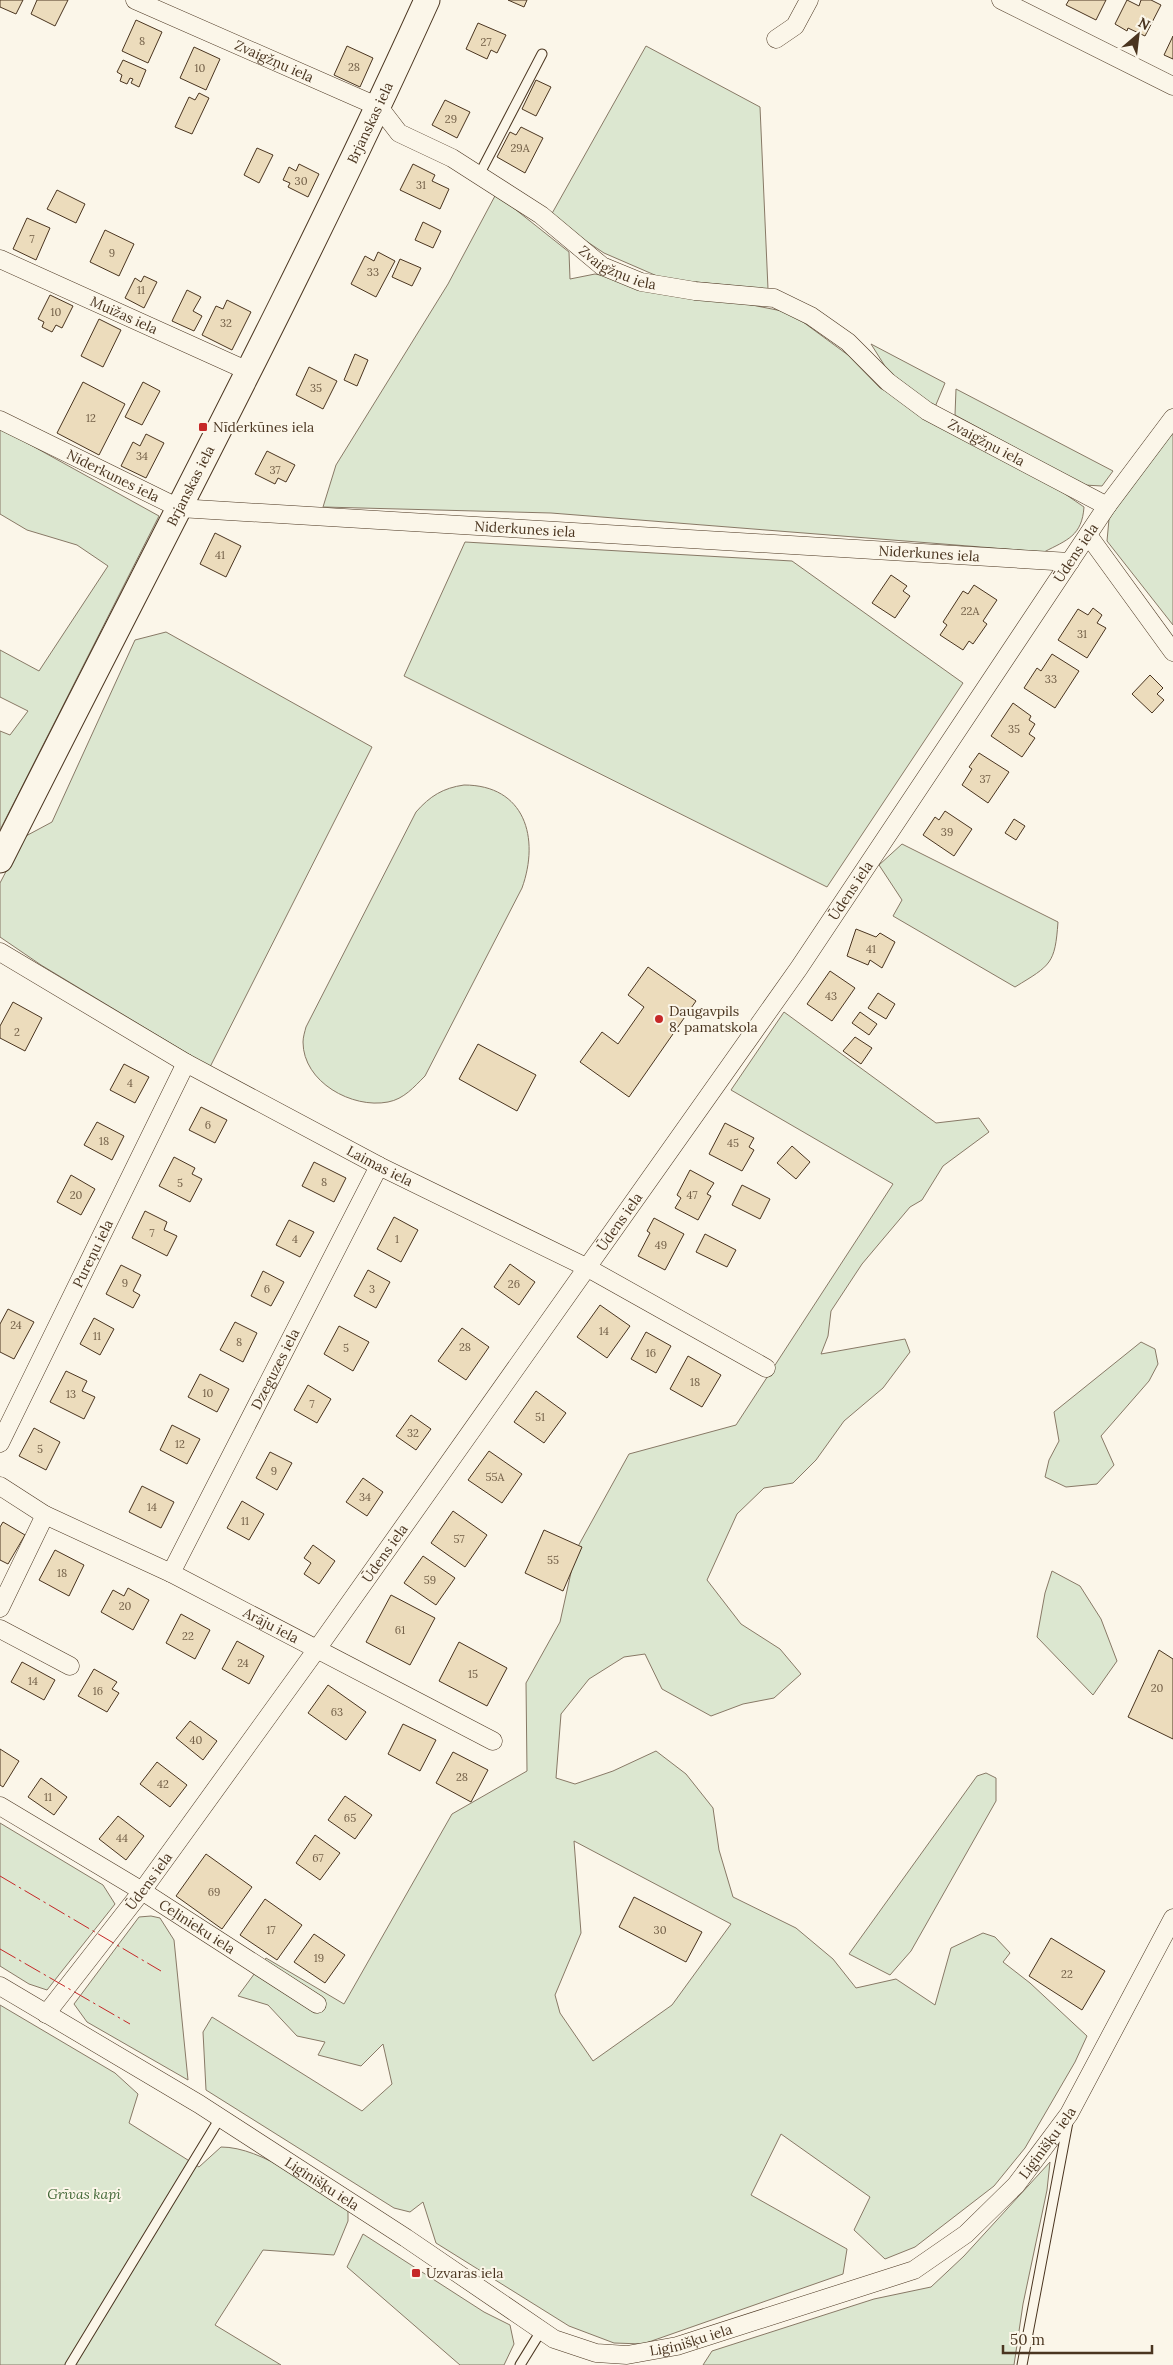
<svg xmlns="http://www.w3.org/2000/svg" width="1173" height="2365" viewBox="0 0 1173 2365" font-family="Lora,serif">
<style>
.green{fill:#dce7d0;stroke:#887966;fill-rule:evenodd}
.building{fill:#ecdcbc;stroke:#4a3520}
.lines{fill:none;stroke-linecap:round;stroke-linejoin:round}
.lane-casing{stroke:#4a3520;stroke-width:11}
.street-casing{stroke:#4a3520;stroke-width:19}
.secondary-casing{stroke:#4a3520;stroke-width:27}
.lane{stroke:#fbf6e9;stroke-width:9}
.street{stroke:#fbf6e9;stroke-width:18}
.secondary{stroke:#fbf6e9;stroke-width:25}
.power{stroke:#c62828;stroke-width:1;stroke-dasharray:18 4 2.5 4;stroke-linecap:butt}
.poi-dot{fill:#c62828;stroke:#fbf6e9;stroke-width:2}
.labels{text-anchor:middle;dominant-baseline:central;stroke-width:4;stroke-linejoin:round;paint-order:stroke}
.number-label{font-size:11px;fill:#725f47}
.street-label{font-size:14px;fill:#4a3520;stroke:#fbf6e9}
.poi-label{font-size:14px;fill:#4a3520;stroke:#fbf6e9;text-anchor:start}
.park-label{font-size:14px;font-style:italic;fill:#436837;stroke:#fbf6e9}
</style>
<rect width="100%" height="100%" fill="#fbf6e9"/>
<path class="green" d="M 646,46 L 760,107 L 768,289 L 664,279 L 604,253 L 550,217 Z
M 496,194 L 569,252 L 570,279 L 595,274 L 782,311 L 803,322 L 848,355 L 880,388 L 1052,485 L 1084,507 C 1082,536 1067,540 1044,552 L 551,513 L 323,507 L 336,465 L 448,284 Z
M 871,344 L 945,383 L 935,407 L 888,371 Z
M 956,389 L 1113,471 L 1102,486 L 1084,485 L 955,415 Z
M 0,428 L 159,516 L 0,830 L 0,731 L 10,735 L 28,711 L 0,697 L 0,650 L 39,671 L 108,566 L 77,545 L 27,530 L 0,514 Z
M 1173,432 L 1173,625 L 1107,541 L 1109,519 L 1133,482 Z
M 465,542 L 792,561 L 963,683 L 827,887 L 404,676 Z
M 166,632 L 372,747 L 210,1067 L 41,965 L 0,937 L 0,883 L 24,837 L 52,822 L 135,640 Z
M 464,785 C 525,785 540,838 522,888 L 425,1076 C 414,1087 404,1099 388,1102 C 352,1109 303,1082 303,1042 C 303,1037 305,1031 306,1027 L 416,812 C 430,796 443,788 464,785 Z
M 902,844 L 1058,922 C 1055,964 1051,965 1015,987 L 893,916 L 902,900 L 879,865 Z
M 784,1012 L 936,1123 L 979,1118 L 989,1132 L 943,1166 L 922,1200 L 910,1207 L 862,1264 L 831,1311 L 828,1336 L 821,1354 L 905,1339 L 910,1352 L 883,1388 L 844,1421 L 816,1460 L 793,1483 L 764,1488 L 737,1514 L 707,1580 L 741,1624 L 780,1649 L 801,1674 L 774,1698 L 743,1704 L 711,1716 L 662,1689 L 645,1654 L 624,1657 L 589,1679 L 561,1714 L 556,1778 L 575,1784 L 613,1771 L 656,1751 L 686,1774 L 713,1808 L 719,1850 L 733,1897 L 796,1928 L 833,1959 L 856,1988 L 896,1979 L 935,2005 L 951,1948 L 983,1933 L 995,1937 L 1010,1953 L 1003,1962 L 1030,1983 L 1087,2036 L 1075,2062 L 1025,2148 L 994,2186 L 915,2247 L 885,2259 L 854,2230 L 870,2197 L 781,2134 L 751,2195 L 847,2249 L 843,2274 L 643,2344 L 614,2343 L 569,2326 L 436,2243 L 423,2202 L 410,2212 L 394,2208 L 206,2090 L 203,2032 L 212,2017 L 362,2111 L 392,2084 L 383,2044 L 361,2066 L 318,2055 L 325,2042 L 297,2036 L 268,2005 L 238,1996 L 266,1958 L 344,2004 L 452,1814 L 527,1771 L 526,1683 L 560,1622 L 576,1550 L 629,1454 L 736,1425 L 893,1184 L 731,1090 ZM 574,1841 L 731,1924 L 672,2005 L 593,2061 L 560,2013 L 555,1995 L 581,1933 Z
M 1141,1342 L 1155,1349 L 1158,1364 L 1149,1381 L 1101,1436 L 1114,1465 L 1097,1484 L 1066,1487 L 1045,1477 L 1049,1460 L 1059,1441 L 1054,1412 Z
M 1052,1571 L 1080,1586 L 1101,1619 L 1117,1661 L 1093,1695 L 1037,1637 L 1045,1593 Z
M 986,1773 L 996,1778 L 996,1801 L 911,1951 L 890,1975 L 849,1954 L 977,1776 Z
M 0,1823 L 103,1885 L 115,1904 L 47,1990 L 29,1984 L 0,1966 Z
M 151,1916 L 160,1918 L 174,1940 L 188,2080 L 87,2022 L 74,2004 L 139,1917 Z
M 0,2005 L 115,2073 L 138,2094 L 129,2123 L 199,2167 L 221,2147 C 263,2147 313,2188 348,2209 L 348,2221 L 334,2255 L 263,2250 L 215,2325 L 281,2365 L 0,2365 Z
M 1050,2162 L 1047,2190 L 1023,2304 L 1014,2365 L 703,2365 L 712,2351 L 874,2299 L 931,2287 L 964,2256 Z
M 363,2234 L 484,2312 L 510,2325 L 514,2344 L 504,2365 L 460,2365 L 347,2267 Z"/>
<path class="building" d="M 0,0 L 23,0 L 16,14 L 0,7 Z
M 37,0 L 68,0 L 55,26 L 31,14 Z
M 508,0 L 527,0 L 524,7 Z
M 1069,0 L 1106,0 L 1096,20 L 1066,5 Z
M 1127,0 L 1139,6 L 1141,0 L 1151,0 L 1161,5 L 1145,36 L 1128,28 L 1127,31 L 1115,24 Z
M 136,20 L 162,32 L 148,63 L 122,51 Z
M 478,23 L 506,35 L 497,53 L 491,50 L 487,59 L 466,49 Z
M 1173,36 L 1173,59 L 1164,55 Z
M 347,46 L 373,58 L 360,87 L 334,75 Z
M 194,47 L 220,59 L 206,90 L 180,78 Z
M 123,60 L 146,70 L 139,87 L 131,83 L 133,79 L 130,78 L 127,84 L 120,81 L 122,75 L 117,72 Z
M 536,80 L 551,87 L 536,116 L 522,109 Z
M 199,93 L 209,98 L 192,134 L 175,127 L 189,97 L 195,100 Z
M 445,100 L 470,112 L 457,138 L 432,125 Z
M 521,127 L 543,138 L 525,173 L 497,157 L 510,132 L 516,135 Z
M 257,148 L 273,155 L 259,183 L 244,175 Z
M 299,164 L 319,174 L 308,197 L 288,187 L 290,183 L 283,180 L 289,167 L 296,171 Z
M 413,164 L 435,175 L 432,181 L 449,189 L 440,209 L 400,190 Z
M 57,190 L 85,204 L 76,223 L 47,209 Z
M 27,218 L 50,228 L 36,260 L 13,249 Z
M 423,222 L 441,231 L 433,248 L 415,240 Z
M 105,230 L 134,244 L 119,276 L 90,262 Z
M 378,252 L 395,261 L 376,297 L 351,284 L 365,256 L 374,261 Z
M 400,259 L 421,268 L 412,286 L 392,277 Z
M 144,276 L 157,282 L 144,308 L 125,298 L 135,278 L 141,282 Z
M 187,290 L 201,297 L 193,311 L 202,316 L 194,331 L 172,321 Z
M 50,295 L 73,306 L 62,328 L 56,325 L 52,332 L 42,327 L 44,322 L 38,319 Z
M 227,300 L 251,312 L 232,350 L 202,335 L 216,306 L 223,309 Z
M 99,319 L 121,330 L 103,367 L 81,356 Z
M 355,354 L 368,360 L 357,386 L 344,380 Z
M 309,367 L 337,381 L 323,409 L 296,395 Z
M 83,382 L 125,404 L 99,455 L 57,433 Z
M 143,382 L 160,391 L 142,425 L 125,417 Z
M 146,434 L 164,443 L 146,478 L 121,466 L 133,442 L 140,446 Z
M 267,451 L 295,465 L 286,482 L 278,478 L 275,484 L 255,474 Z
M 215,533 L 241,546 L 226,577 L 200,564 Z
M 891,575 L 907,586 L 903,591 L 910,596 L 895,618 L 872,603 Z
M 974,585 L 997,600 L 983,621 L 987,624 L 973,644 L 969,641 L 963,650 L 940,635 L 947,625 L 943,622 L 963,591 L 968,594 Z
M 1093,608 L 1102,615 L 1097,623 L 1106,628 L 1087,658 L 1058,640 L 1078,609 L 1088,615 Z
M 1052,654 L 1079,671 L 1055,708 L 1024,688 L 1037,668 L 1041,671 Z
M 1150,675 L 1163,688 L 1157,694 L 1164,700 L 1152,713 L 1132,694 Z
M 1013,703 L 1031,716 L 1029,720 L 1035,724 L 1029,734 L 1035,738 L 1022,757 L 991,736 Z
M 979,753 L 1009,772 L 988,803 L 962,785 L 972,769 L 969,767 Z
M 945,811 L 972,829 L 954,856 L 923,835 L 935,817 L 939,820 Z
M 1014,819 L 1025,826 L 1016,840 L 1005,833 Z
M 856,929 L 876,937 L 880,933 L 895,942 L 882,968 L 870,960 L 868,965 L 847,956 Z
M 648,967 L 696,1001 L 629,1097 L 580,1062 L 602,1032 L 618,1044 L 644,1007 L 628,995 Z
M 830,971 L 855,988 L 832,1021 L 807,1004 Z
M 878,993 L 895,1004 L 886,1019 L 868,1008 Z
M 13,1002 L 42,1018 L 25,1051 L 0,1038 L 0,1026 Z
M 860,1012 L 877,1024 L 869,1035 L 852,1023 Z
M 855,1037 L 872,1048 L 861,1064 L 843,1051 Z
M 478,1044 L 536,1075 L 517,1111 L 459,1079 Z
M 124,1064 L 149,1077 L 135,1103 L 110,1090 Z
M 201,1107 L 227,1120 L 215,1143 L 189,1130 Z
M 97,1122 L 124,1136 L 112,1160 L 84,1145 Z
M 725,1123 L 754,1138 L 749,1147 L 754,1150 L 742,1171 L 709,1154 Z
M 792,1146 L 810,1162 L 796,1179 L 777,1163 Z
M 174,1157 L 195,1168 L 192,1174 L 202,1179 L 190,1202 L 159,1186 Z
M 314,1162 L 346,1178 L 334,1202 L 302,1186 Z
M 690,1170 L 714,1183 L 707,1194 L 711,1196 L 698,1220 L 675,1208 L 681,1198 L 677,1195 Z
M 71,1175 L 95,1189 L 81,1215 L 57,1202 Z
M 742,1185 L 770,1199 L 760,1219 L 732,1205 Z
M 145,1211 L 167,1222 L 164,1230 L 177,1236 L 167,1256 L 132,1238 Z
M 394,1217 L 418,1230 L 401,1262 L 377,1249 Z
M 654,1218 L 684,1234 L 665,1270 L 638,1256 L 650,1233 L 647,1231 Z
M 289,1220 L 314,1232 L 300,1257 L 276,1245 Z
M 705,1234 L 736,1250 L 727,1267 L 696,1252 Z
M 510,1264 L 535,1282 L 519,1305 L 494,1287 Z
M 121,1265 L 141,1275 L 133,1291 L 140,1295 L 133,1308 L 106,1294 Z
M 368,1270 L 390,1282 L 376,1308 L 354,1296 Z
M 263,1271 L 284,1282 L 271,1306 L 251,1296 Z
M 600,1305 L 630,1326 L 607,1358 L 577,1337 Z
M 8,1309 L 34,1322 L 14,1359 L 0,1352 L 0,1324 Z
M 94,1318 L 114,1329 L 100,1355 L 80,1344 Z
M 235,1322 L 257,1333 L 243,1362 L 220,1350 Z
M 339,1326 L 369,1342 L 353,1371 L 324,1354 Z
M 462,1328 L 489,1347 L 466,1380 L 438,1361 Z
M 646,1332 L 671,1346 L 656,1373 L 631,1359 Z
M 688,1356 L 721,1375 L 702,1407 L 670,1389 Z
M 66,1371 L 87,1381 L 82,1391 L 95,1397 L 84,1419 L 50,1402 Z
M 200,1374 L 229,1389 L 217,1412 L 188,1397 Z
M 308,1385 L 331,1399 L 317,1423 L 294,1410 Z
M 536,1391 L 566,1413 L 544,1443 L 514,1422 Z
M 411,1415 L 431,1429 L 416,1450 L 396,1436 Z
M 172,1425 L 200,1439 L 187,1464 L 160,1450 Z
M 34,1428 L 60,1442 L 46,1470 L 19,1456 Z
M 489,1451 L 522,1474 L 502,1503 L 468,1480 Z
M 270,1452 L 292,1463 L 277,1490 L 256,1478 Z
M 363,1478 L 383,1492 L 367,1516 L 346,1502 Z
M 142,1486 L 174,1502 L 161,1528 L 129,1512 Z
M 242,1501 L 264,1514 L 249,1540 L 227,1528 Z
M 453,1511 L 487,1535 L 465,1567 L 431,1543 Z
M 3,1522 L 25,1535 L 8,1564 L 0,1560 L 0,1527 Z
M 544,1530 L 582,1547 L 563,1591 L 525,1573 Z
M 313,1545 L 335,1561 L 319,1584 L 304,1574 L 311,1563 L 304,1558 Z
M 55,1550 L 84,1565 L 69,1596 L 39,1580 Z
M 423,1556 L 455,1578 L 436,1605 L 404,1583 Z
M 128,1588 L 149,1600 L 133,1630 L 101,1612 L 113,1590 L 124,1596 Z
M 391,1595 L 435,1618 L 410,1665 L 366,1642 Z
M 181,1614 L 210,1630 L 195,1659 L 166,1643 Z
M 237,1641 L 264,1656 L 249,1684 L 222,1669 Z
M 459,1642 L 507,1668 L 487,1706 L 439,1681 Z
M 1159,1650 L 1173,1659 L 1173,1739 L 1128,1717 Z
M 22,1662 L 55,1680 L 44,1700 L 11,1682 Z
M 94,1669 L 117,1682 L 112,1689 L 119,1693 L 107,1712 L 78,1696 Z
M 328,1685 L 366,1712 L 346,1740 L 308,1713 Z
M 190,1721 L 217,1741 L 203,1760 L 176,1738 Z
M 403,1724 L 436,1740 L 420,1771 L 388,1754 Z
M 0,1749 L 19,1761 L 3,1787 L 0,1785 Z
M 453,1752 L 488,1770 L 471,1802 L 436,1783 Z
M 157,1762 L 187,1785 L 170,1807 L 140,1784 Z
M 41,1778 L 67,1797 L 54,1815 L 28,1797 Z
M 345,1796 L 372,1815 L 355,1839 L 328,1820 Z
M 118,1816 L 144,1836 L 126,1860 L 99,1839 Z
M 315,1835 L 340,1853 L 320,1880 L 296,1863 Z
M 206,1854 L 252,1887 L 222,1929 L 176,1896 Z
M 634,1897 L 702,1932 L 686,1962 L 619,1927 Z
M 265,1899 L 302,1925 L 277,1960 L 240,1935 Z
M 314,1934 L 345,1955 L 325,1983 L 294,1962 Z
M 1051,1938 L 1105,1971 L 1082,2010 L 1029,1976 Z"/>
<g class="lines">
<defs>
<path id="lane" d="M 479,175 L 542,54
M 70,2365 L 220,2118
M 520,2365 L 541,2331
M 1022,2365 L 1068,2122"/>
<g id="street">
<path id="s1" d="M 135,0 L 379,107 L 399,133 L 452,158 L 541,215 L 602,266 L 641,282 L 695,291 L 774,298 L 811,316 L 848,342 L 888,382 L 927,411 L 1107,506"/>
<path d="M 1001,0 L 1173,86"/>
<path d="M 776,39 L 795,26 L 809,0"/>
<path id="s2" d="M 0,259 L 248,371"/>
<path id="s3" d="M 0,420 L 179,508 L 1070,562"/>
<path d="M 1088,535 L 1173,652"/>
<path id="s4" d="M 0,952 L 186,1063 L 379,1166 L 586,1267 L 766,1368"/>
<path id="s5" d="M 0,1443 L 186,1063"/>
<path id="s6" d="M 0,1486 L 45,1515 L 171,1573 L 493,1741"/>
<path id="s7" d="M 171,1573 L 379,1166"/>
<path d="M 0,1608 L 45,1515"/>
<path d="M 0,1629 L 70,1666"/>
<path id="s8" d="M 0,1806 L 142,1891 L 317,2004"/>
<path id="s9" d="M 0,1986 L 199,2104 L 406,2238 L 554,2339 L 596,2353 L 627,2355 L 677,2346 L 914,2270 L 966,2234 L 1016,2185 L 1069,2114 L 1173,1918"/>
<path id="s10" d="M 46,2014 L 142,1891 L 317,1649 L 799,968 L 1107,506 L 1173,418"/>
</g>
<g id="secondary">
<path id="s11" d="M 0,860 C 143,574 295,292 427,0"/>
</g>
</defs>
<use href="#lane" class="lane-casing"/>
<use href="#street" class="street-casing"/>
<use href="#secondary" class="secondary-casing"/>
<use href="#lane" class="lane"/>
<use href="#street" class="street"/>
<use href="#secondary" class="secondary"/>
<path class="power" d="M 0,1876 L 161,1971
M 0,1949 L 130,2024"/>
</g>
<g class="poi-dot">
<rect x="198" y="422" width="10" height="10" rx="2.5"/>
<circle cx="659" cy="1019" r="5"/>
<rect x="411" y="2268" width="10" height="10" rx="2.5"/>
</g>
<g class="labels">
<g class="number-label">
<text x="142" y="41">8</text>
<text x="486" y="42">27</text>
<text x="354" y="67">28</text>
<text x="200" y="68">10</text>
<text x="451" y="119">29</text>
<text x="520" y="148">29A</text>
<text x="301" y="181">30</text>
<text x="421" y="185">31</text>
<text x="32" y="239">7</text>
<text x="112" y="253">9</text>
<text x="373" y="272">33</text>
<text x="141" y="290">11</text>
<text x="56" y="312">10</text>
<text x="226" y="323">32</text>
<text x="316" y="388">35</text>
<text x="91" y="418">12</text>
<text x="142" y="456">34</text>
<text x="275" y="470">37</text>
<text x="220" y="555">41</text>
<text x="970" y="611">22A</text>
<text x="1082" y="634">31</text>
<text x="1051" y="679">33</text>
<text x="1014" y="729">35</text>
<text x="985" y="779">37</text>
<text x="947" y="832">39</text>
<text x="871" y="949">41</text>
<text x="831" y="996">43</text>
<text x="17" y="1032">2</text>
<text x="130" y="1083">4</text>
<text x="208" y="1125">6</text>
<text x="104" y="1141">18</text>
<text x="733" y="1143">45</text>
<text x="324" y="1182">8</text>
<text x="180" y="1183">5</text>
<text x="76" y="1195">20</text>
<text x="692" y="1195">47</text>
<text x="152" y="1233">7</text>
<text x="295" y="1239">4</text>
<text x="397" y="1239">1</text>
<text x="661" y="1245">49</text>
<text x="125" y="1283">9</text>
<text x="514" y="1284">26</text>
<text x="267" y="1289">6</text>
<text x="372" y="1289">3</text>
<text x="16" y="1325">24</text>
<text x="604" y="1331">14</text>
<text x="97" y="1336">11</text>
<text x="239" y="1342">8</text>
<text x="465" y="1347">28</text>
<text x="346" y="1348">5</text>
<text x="651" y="1353">16</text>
<text x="695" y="1382">18</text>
<text x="208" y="1393">10</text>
<text x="71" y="1394">13</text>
<text x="312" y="1404">7</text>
<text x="540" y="1417">51</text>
<text x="413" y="1433">32</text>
<text x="180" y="1444">12</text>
<text x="40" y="1449">5</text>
<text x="274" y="1471">9</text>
<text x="495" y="1477">55A</text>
<text x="365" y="1497">34</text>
<text x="152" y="1507">14</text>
<text x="245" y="1521">11</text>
<text x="459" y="1539">57</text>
<text x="553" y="1560">55</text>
<text x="62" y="1573">18</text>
<text x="430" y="1580">59</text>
<text x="125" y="1606">20</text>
<text x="400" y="1630">61</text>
<text x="188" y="1636">22</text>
<text x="243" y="1663">24</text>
<text x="473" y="1674">15</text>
<text x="33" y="1681">14</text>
<text x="1157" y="1688">20</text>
<text x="98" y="1691">16</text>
<text x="337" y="1712">63</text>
<text x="196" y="1740">40</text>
<text x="462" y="1777">28</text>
<text x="163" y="1784">42</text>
<text x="48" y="1797">11</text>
<text x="350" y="1818">65</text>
<text x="122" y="1838">44</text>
<text x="318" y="1858">67</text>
<text x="214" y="1892">69</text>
<text x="271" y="1930">17</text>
<text x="660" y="1930">30</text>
<text x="319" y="1958">19</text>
<text x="1067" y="1974">22</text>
</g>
<g class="street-label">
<text stroke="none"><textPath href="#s1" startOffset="152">Zvaigžņu iela</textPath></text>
<text stroke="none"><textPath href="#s11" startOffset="825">Brjanskas iela</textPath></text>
<text stroke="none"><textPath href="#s1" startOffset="558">Zvaigžņu iela</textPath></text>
<text stroke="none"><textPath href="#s2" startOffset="136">Muižas iela</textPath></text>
<text stroke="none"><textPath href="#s1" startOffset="978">Zvaigžņu iela</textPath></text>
<text stroke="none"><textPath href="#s3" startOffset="126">Niderkunes iela</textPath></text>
<text stroke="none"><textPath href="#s11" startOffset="420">Brjanskas iela</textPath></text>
<text stroke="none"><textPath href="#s3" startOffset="546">Niderkunes iela</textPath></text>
<text stroke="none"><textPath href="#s3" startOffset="951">Niderkunes iela</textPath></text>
<text stroke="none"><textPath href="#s10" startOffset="1788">Ūdens iela</textPath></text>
<text stroke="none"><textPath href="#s10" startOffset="1382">Ūdens iela</textPath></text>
<text stroke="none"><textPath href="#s4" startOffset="436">Laimas iela</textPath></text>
<text stroke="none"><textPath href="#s10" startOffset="978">Ūdens iela</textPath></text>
<text stroke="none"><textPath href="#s5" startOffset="211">Pureņu iela</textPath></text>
<text stroke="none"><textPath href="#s7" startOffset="229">Dzeguzes iela</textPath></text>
<text stroke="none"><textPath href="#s10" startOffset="572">Ūdens iela</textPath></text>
<text stroke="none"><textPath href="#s6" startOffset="305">Arāju iela</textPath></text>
<text stroke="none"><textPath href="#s10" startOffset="168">Ūdens iela</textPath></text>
<text stroke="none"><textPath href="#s8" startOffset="231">Ceļinieku iela</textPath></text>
<text stroke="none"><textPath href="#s9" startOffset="1218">Liginišķu iela</textPath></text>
<text stroke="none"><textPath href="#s9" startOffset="378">Liginišķu iela</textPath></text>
<text stroke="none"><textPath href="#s9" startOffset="798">Liginišķu iela</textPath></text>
</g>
<g class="poi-label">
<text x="213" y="427">Nīderkūnes iela</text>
<text x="669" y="1011">Daugavpils<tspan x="669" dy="16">8. pamatskola</tspan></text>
<text x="426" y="2273">Uzvaras iela</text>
</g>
<g class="park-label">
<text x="84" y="2194">Grīvas kapi</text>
</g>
</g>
<g transform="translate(1138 35) rotate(28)" stroke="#fbf6e9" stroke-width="4" paint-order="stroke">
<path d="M0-4L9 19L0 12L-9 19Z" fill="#4a3520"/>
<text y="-8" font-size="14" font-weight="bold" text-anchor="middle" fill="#4a3520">N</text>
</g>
<path d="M1003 2345v8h149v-8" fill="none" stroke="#4a3520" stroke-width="2.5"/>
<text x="1010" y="2345" font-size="15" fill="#4a3520" stroke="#fbf6e9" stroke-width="4" paint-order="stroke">50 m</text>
</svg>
